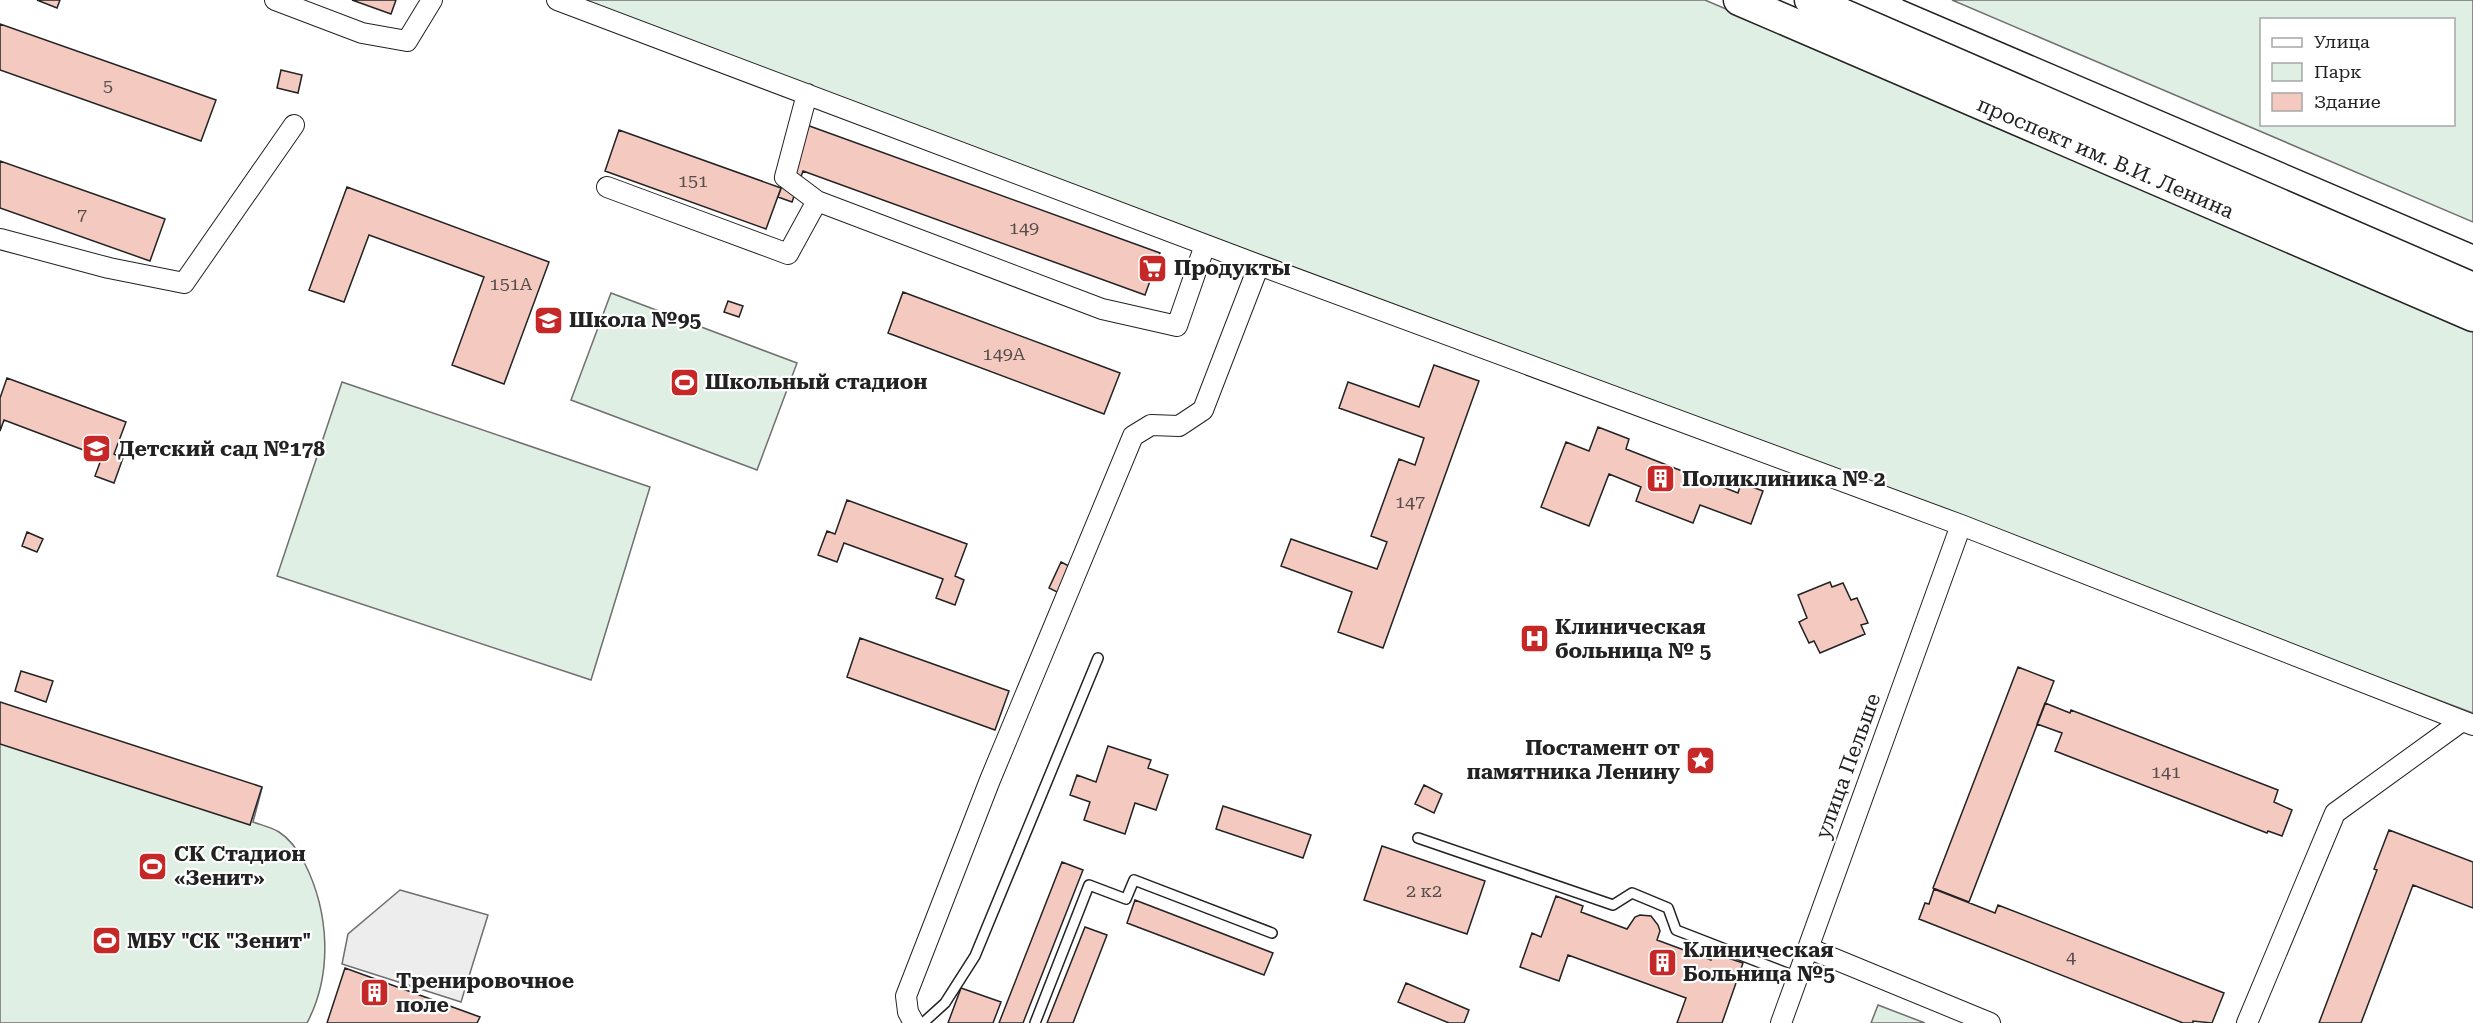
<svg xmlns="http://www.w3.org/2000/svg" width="2473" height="1023" viewBox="0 0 2473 1023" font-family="'Roboto Serif',serif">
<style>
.green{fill:#e0efe3;stroke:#6f6f6f;stroke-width:1.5;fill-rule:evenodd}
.parking{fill:#ededed;stroke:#6f6f6f;stroke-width:1.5}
.building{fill:#f3c9c0;stroke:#222;stroke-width:1.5}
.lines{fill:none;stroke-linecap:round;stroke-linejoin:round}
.service-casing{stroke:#222;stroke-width:12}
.minor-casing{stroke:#222;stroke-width:22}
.primary-casing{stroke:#222;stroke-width:33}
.service{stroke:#fff;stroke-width:9}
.minor{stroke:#fff;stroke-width:20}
.primary{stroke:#fff;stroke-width:30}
.tram{stroke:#222;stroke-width:1.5}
.labels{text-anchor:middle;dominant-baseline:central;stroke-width:4.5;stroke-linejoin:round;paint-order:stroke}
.number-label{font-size:18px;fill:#564c4a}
.street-label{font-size:21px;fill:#222;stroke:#fff}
.poi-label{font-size:21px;font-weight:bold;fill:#222;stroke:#fff;text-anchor:start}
</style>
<rect width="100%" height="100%" fill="#fff"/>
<path class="green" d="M 583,0 L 1705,0 L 2473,329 L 2473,713 Z
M 1952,0 L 2473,0 L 2473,222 ZM 2262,20 L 2454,20 L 2454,124 L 2262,124 Z
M 611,293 L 797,363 L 757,470 L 571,400 Z
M 342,382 L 650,487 L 591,680 L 277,576 Z
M 0,703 L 262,788 L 253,822 C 261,825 271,827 279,832 C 290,839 299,852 305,864 C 329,912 333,974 307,1023 L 0,1023 Z
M 1878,1005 L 1925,1023 L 1871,1023 Z"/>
<path class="parking" d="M 400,890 L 488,915 L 461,1002 L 342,964 L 348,934 Z"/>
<path class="building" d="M 37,0 L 60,0 L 57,8 Z
M 352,0 L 396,0 L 391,14 Z
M 0,24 L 216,100 L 201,141 L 0,70 Z
M 281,70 L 302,75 L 298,93 L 277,88 Z
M 804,124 L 1160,253 L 1145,295 L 803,171 L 792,202 L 778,197 Z
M 619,130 L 781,188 L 766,229 L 605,171 Z
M 0,161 L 165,219 L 150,261 L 0,208 Z
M 347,187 L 549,262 L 504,384 L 452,365 L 484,277 L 369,235 L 344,302 L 309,290 Z
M 903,292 L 1120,373 L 1104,414 L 888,333 Z
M 728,301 L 743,306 L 739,317 L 724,312 Z
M 1434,365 L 1479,381 L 1383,648 L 1338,632 L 1352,592 L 1281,566 L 1291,539 L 1377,569 L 1387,542 L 1371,536 L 1399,459 L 1415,465 L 1424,438 L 1339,408 L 1348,382 L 1419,407 Z
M 7,378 L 126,422 L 114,454 L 123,458 L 114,483 L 95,476 L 102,457 L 4,420 L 0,431 L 0,398 Z
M 1598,427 L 1629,439 L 1626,449 L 1738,493 L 1741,483 L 1763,491 L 1751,524 L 1700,505 L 1693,523 L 1636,501 L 1641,487 L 1609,474 L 1589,526 L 1541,507 L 1566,442 L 1589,451 Z
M 847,500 L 967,544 L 955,576 L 964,580 L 955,605 L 936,598 L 943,579 L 844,543 L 837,562 L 818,555 L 827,531 L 835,534 Z
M 27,532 L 43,539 L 37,552 L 22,546 Z
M 1061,562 L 1075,569 L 1063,595 L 1049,588 Z
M 1830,582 L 1832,587 L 1843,583 L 1851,600 L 1857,598 L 1868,623 L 1861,625 L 1865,634 L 1820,653 L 1814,641 L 1809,643 L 1799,622 L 1807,618 L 1798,595 Z
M 860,638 L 1009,691 L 995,730 L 847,677 Z
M 2018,667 L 2054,681 L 1969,902 L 1933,888 Z
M 21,671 L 53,681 L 46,702 L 15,691 Z
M 0,702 L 262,787 L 250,825 L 0,744 Z
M 2045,703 L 2070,713 L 2071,710 L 2278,790 L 2274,802 L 2292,810 L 2282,836 L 2268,831 L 2267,833 L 2055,751 L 2062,733 L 2037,724 Z
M 1108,746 L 1151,760 L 1148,768 L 1168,775 L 1156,810 L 1135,803 L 1125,834 L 1084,820 L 1090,802 L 1070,795 L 1077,775 L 1096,782 Z
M 1424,785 L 1442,794 L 1434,813 L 1415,804 Z
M 1223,806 L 1311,835 L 1303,858 L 1216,829 Z
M 2389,830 L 2473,862 L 2473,908 L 2413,885 L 2361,1023 L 2319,1023 L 2377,870 L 2374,869 Z
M 1382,846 L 1485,881 L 1467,934 L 1364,900 Z
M 1062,862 L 1083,870 L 1023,1023 L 999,1023 Z
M 1934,889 L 1995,913 L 1998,905 L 2224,993 L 2212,1023 L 2193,1021 L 2193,1023 L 2183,1023 L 1919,919 L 1925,903 L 1929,904 Z
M 1556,896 L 1583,906 L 1581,912 L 1627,929 L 1635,917 L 1640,915 L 1651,916 L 1658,925 L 1660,931 L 1657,940 L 1711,960 L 1713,953 L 1743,963 L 1722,1023 L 1677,1023 L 1686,998 L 1568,955 L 1559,981 L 1520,967 L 1532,933 L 1541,937 Z
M 1135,900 L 1273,953 L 1264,975 L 1127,923 Z
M 1085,927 L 1107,935 L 1073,1023 L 1047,1023 Z
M 345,968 L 480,1017 L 477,1023 L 327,1023 Z
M 1406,983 L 1469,1010 L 1464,1023 L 1449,1023 L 1398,1002 Z
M 961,988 L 1001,1002 L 993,1023 L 948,1023 Z"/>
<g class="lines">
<defs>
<path id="service" d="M 1418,838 L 1613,905 L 1632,893 L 1668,908 L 1676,930 L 1797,977
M 923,1023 L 945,1003 L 975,956 L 1098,658
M 1035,1023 L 1089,885 L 1126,899 L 1134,880 L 1272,933"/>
<path id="minor" d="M 275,0 L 362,33 L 407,41 L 432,0
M 557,0 L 1259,265 L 1961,525 L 2473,725
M 807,94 L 785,177 L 817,201 L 1102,309 L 1177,326 L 1205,245
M 607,187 L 788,254 L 817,201
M 0,239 L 109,268 L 184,283 L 294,125
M 1808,948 L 1990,1023
M 914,1023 L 908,1012 L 906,996 L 990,780 L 1133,436 L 1151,425 L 1179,426 L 1203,410 L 1259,265
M 1781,1023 L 1961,525
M 2247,1023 L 2335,813 L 2462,721"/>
<g id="primary">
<path id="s1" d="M 1739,0 L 2473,316"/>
<path d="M 1810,0 L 2473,288"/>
</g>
</defs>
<use href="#service" class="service-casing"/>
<use href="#minor" class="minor-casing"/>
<use href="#primary" class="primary-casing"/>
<use href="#service" class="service"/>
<use href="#minor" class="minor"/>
<use href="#primary" class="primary"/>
<path class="tram" d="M 1903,0 L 2473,244"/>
</g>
<defs>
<symbol id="supermarket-square" viewBox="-11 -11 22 22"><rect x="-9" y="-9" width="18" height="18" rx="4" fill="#c62828" stroke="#fff"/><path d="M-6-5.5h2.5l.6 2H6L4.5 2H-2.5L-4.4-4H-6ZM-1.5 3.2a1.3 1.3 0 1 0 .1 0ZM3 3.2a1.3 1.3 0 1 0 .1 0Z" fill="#fff"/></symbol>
<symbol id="school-square" viewBox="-11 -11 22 22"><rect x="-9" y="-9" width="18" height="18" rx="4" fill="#c62828" stroke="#fff"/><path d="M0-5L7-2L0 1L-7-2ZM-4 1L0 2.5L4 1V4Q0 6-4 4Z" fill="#fff"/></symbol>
<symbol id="stadium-square" viewBox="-11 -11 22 22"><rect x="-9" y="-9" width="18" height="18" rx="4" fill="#c62828" stroke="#fff"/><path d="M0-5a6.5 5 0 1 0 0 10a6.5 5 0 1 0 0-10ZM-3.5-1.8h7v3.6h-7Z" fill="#fff"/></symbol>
<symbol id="building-square" viewBox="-11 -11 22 22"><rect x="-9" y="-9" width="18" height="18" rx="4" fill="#c62828" stroke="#fff"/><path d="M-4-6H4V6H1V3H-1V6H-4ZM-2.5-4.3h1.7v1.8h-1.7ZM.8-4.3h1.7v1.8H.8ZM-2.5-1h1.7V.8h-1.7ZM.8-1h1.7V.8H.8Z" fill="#fff"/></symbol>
<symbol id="hospital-square" viewBox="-11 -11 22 22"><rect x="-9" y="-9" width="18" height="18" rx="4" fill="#c62828" stroke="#fff"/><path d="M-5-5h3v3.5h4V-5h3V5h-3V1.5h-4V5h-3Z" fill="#fff"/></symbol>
<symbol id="sight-square" viewBox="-11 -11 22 22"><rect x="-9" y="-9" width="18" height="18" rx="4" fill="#c62828" stroke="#fff"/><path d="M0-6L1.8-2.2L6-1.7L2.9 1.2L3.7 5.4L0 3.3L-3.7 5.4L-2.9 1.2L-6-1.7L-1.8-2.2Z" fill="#fff"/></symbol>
</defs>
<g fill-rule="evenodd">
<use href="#supermarket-square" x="1136" y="252" width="33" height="33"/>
<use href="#school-square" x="532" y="304" width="33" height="33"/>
<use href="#stadium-square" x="668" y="366" width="33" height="33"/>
<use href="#school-square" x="80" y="432" width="33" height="33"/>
<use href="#building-square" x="1644" y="462" width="33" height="33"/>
<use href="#hospital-square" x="1518" y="622" width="33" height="33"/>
<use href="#sight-square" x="1684" y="744" width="33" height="33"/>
<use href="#stadium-square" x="136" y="850" width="33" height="33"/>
<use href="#stadium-square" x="90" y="924" width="33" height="33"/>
<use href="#building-square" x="1646" y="946" width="33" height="33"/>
<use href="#building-square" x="358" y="976" width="33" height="33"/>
</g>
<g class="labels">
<g class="number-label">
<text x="108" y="85">5</text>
<text x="693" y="180">151</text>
<text x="82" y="214">7</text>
<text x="1024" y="227">149</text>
<text x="511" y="283">151А</text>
<text x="1004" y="353">149А</text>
<text x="1410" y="501">147</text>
<text x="2166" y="771">141</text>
<text x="1424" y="890">2 к2</text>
<text x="2071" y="956">4</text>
</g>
<g class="street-label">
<text stroke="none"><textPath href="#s1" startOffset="399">проспект им. В.И. Ленина</textPath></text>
<text transform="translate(1848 766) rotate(-70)">улица Пельше</text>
</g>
<g class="poi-label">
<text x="1174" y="268">Продукты</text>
<text x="569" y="320">Школа №95</text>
<text x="705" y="382">Школьный стадион</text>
<text x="118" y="449">Детский сад №178</text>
<text x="1682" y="479">Поликлиника № 2</text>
<text x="1555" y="627">Клиническая<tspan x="1555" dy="24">больница № 5</tspan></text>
<text x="1680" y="748" text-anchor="end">Постамент от<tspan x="1680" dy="24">памятника Ленину</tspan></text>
<text x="174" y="854">СК Стадион<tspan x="174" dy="24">«Зенит»</tspan></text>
<text x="127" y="941">МБУ "СК "Зенит"</text>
<text x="1683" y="950">Клиническая<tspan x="1683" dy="24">Больница №5</tspan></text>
<text x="396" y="981">Тренировочное<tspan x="396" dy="24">поле</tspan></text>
</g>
</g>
<rect x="2260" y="18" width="195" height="108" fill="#ffffff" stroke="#a7a7a7" stroke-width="1.5"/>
<rect x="2272" y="38" width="30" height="9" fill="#ffffff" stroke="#a7a7a7" stroke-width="1.5"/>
<text x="2314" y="48" font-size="18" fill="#222222">Улица</text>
<rect x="2272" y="63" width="30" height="18" fill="#e0efe3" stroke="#a7a7a7" stroke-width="1.5"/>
<text x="2314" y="78" font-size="18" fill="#222222">Парк</text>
<rect x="2272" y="93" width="30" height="18" fill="#f3c9c0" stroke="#a7a7a7" stroke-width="1.5"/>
<text x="2314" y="108" font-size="18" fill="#222222">Здание</text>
</svg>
